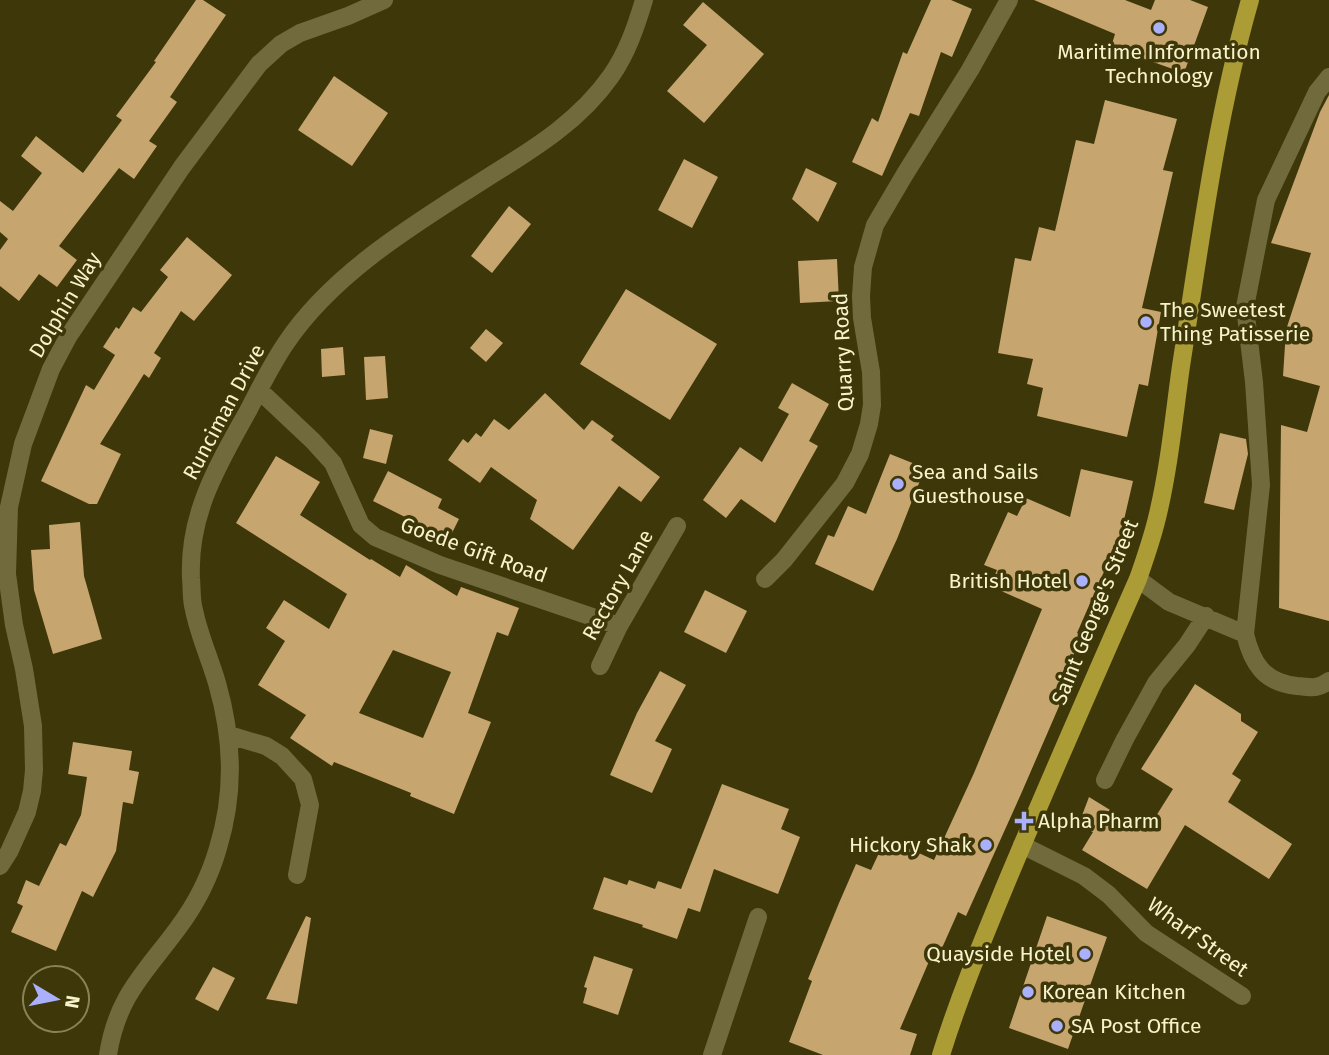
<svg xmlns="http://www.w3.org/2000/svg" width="1329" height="1055" viewBox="0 0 1329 1055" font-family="'Fira Sans',sans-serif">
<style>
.building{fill:#c6a56e;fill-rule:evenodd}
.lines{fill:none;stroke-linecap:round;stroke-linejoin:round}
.minor{stroke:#716a3d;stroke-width:18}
.major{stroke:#ab9c36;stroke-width:18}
.poi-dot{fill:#aab0fb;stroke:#3d3709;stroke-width:2.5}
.labels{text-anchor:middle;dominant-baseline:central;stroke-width:7;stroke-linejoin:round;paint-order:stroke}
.poi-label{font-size:21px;fill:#f8f3cb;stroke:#3d3709;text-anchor:start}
.street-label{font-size:21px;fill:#f8f3cb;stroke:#3d3709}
</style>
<rect width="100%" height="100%" fill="#3d3709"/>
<path class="building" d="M 196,0 L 203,0 L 226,15 L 170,97 L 177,102 L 149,141 L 157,146 L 134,179 L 119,168 L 59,246 L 77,260 L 57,287 L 39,274 L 19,301 L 0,286 L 0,250 L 8,239 L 0,232 L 0,201 L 13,211 L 42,173 L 21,156 L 36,136 L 83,173 L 122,120 L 116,116 L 156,62 L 154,61 Z
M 931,0 L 951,0 L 972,9 L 952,57 L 941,52 L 919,116 L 910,113 L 882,176 L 852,162 L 872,118 L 878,122 L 903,52 L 907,54 Z
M 1034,0 L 1125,0 L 1151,10 L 1155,0 L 1190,0 L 1208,7 L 1184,73 L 1111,47 L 1115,34 Z
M 703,2 L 764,54 L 704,123 L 667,91 L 707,45 L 683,25 Z
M 334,76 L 388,113 L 352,166 L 298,130 Z
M 1329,95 L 1329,621 L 1279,608 L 1281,425 L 1307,432 L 1320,386 L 1283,376 L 1286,330 L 1311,253 L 1271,243 L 1320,112 Z
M 1105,100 L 1177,119 L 1163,170 L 1173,172 L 1142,308 L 1161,312 L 1148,386 L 1139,384 L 1127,437 L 1037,416 L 1043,388 L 1027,384 L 1033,359 L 998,353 L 1015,258 L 1031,261 L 1039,227 L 1055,231 L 1076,140 L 1094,144 Z
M 684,159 L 718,177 L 692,228 L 658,210 Z
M 806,168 L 837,183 L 818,222 L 792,199 Z
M 509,206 L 531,224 L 492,273 L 471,256 Z
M 187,237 L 232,275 L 194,321 L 181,311 L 154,353 L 161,358 L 149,378 L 144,374 L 100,444 L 121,454 L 97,504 L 89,504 L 41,481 L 86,385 L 94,390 L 115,355 L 103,347 L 116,327 L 119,329 L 133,307 L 141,312 L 168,277 L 160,270 Z
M 837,259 L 839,301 L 800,303 L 798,261 Z
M 626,289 L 717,344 L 670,420 L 580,364 Z
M 486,329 L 503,343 L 486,362 L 470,348 Z
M 343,347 L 345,375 L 322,377 L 321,349 Z
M 385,356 L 388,398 L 366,400 L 364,357 Z
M 792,383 L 829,404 L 809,441 L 818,446 L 775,523 L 741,499 L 726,518 L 703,500 L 740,447 L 762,462 L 789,414 L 778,408 Z
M 545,393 L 584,430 L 592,420 L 614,436 L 611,440 L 660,477 L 641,502 L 619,486 L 573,550 L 530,519 L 537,500 L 491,467 L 480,483 L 448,460 L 463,439 L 468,443 L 476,433 L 481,437 L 494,419 L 509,430 Z
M 370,429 L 393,435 L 386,464 L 363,458 Z
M 1220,433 L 1246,439 L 1248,454 L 1234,510 L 1204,503 Z
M 890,454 L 925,468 L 897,539 L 873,591 L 815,564 L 828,535 L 834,537 L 848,506 L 866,514 Z
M 276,456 L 320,482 L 300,515 L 370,560 L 371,559 L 400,577 L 406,565 L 457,596 L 461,587 L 519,608 L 508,636 L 497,632 L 468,713 L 491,722 L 454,814 L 410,796 L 411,793 L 334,762 L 332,766 L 290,738 L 306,715 L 258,685 L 285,641 L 266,628 L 284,600 L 329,629 L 347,594 L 236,523 ZM 393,650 L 451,672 L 423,738 L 359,713 Z
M 1081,469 L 1133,481 L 1121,533 L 1077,633 L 1082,635 L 1054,701 L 1060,704 L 1021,794 L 966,916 L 958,912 L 942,948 L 936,945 L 900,1029 L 917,1034 L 910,1055 L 823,1055 L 789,1042 L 812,981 L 808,979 L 839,903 L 856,864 L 871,870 L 886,838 L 934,860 L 974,773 L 1042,609 L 990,586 L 997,570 L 984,565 L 1008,512 L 1017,516 L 1026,498 L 1070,517 Z
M 388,471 L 442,499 L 438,508 L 459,519 L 449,539 L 373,501 Z
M 80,522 L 84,576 L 102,639 L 53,654 L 34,590 L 31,550 L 50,549 L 49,525 Z
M 705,590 L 747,611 L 726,653 L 684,632 Z
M 660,671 L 686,685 L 655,741 L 672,749 L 652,793 L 610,775 L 637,713 Z
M 1195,684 L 1241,714 L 1241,721 L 1258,732 L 1232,774 L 1241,780 L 1228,802 L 1292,844 L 1269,879 L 1185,825 L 1147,889 L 1082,850 L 1093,832 L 1078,826 L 1089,797 L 1146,832 L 1173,789 L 1141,769 Z
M 73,742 L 132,751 L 129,770 L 139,772 L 133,804 L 123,802 L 116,851 L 93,897 L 82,891 L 56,951 L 11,932 L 23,906 L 17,903 L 26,880 L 39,886 L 60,843 L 66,846 L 81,815 L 87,777 L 68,774 Z
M 722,784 L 789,809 L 781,829 L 800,837 L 778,894 L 714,869 L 700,912 L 688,908 L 677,939 L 642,927 L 643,925 L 593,909 L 604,877 L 627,885 L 629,880 L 655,889 L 658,881 L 681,889 Z
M 306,916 L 311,918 L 297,1004 L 266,999 Z
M 1047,916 L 1107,937 L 1068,1049 L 1009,1028 Z
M 594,956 L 633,969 L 618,1015 L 583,1003 L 587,988 L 584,987 Z
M 213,967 L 235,978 L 218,1011 L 195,999 Z"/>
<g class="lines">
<path class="minor" d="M 1329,77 L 1317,92 L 1266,200 L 1245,307 L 1254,382 L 1261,485 L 1245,634 C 1252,663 1264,683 1297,686 C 1312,687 1315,690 1329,681
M 259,390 L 313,441 L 333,463 L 361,525 L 375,537 L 440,565 L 619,626
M 765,579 L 784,560 L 845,483 L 860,454 L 869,424 L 872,405 L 871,372 L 862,318 L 861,296 L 863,267 L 875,225 L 905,174 L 970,70 L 1009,0
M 1138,579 L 1169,602 L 1245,634
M 600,666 L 619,626 L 677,526
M 229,735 L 266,746 L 282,756 L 303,779 L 310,805 L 297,875
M 1105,780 L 1125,739 L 1156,683 L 1187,645 L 1206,616
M 1022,845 L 1084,876 L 1109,895 L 1146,933 L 1242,996
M 0,866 L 9,852 L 27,812 L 32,791 L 34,770 L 33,726 L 24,669 L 14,625 L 7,574 L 9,507 L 23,444 L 51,369 L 68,337 L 182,167 L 259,64 L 281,44 L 300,33 L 348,16 L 384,0
M 108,1055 C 117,996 145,973 178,928 C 196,904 210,876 218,848 C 235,792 233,739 217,683 C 210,659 199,635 194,610 C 191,600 192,589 191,578 C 188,514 218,465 248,411 C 260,388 271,365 286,343 C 335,270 420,221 493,174 C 537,147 581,119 611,76 C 627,53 636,27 644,0
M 712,1055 L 758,917"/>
<path class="major" d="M 941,1055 C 959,997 982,942 1005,886 C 1048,783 1093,681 1138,579 C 1145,559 1152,539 1157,518 C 1169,469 1174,416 1181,366 C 1200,244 1216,119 1250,0"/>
</g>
<g class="poi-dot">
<circle cx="1159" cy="28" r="7"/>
<circle cx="1146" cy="322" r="7"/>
<circle cx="898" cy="484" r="7"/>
<circle cx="1082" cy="581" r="7"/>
<path d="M1020.5 810.5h7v7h7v7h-7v7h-7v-7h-7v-7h7z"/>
<circle cx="986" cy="845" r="7"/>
<circle cx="1085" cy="954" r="7"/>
<circle cx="1028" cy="992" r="7"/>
<circle cx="1057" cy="1026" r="7"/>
</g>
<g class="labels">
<g class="poi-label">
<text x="1159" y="52" text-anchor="middle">Maritime Information<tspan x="1159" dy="24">Technology</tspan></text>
<text x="1160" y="310">The Sweetest<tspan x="1160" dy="24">Thing Patisserie</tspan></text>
<text x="912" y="472">Sea and Sails<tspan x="912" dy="24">Guesthouse</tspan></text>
<text x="1068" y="581" text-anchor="end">British Hotel</text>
<text x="1038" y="821">Alpha Pharm</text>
<text x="972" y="845" text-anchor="end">Hickory Shak</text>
<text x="1071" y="954" text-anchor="end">Quayside Hotel</text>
<text x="1042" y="992">Korean Kitchen</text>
<text x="1071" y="1026">SA Post Office</text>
</g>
<g class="street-label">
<text transform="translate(65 305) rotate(-59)">Dolphin Way</text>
<text transform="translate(843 352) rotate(-93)">Quarry Road</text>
<text transform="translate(224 412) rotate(-62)">Runciman Drive</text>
<text transform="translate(474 550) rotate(20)">Goede Gift Road</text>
<text transform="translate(618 585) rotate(-61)">Rectory Lane</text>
<text transform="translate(1095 612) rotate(-68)">Saint George's Street</text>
<text transform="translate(1198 937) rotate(36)">Wharf Street</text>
</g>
</g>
<g transform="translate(56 999) rotate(100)"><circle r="33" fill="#3d3709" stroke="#888257" stroke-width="2"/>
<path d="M0-5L12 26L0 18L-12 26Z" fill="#aab0fb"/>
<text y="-10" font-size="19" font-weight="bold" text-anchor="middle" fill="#f8f3cb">N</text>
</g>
</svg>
